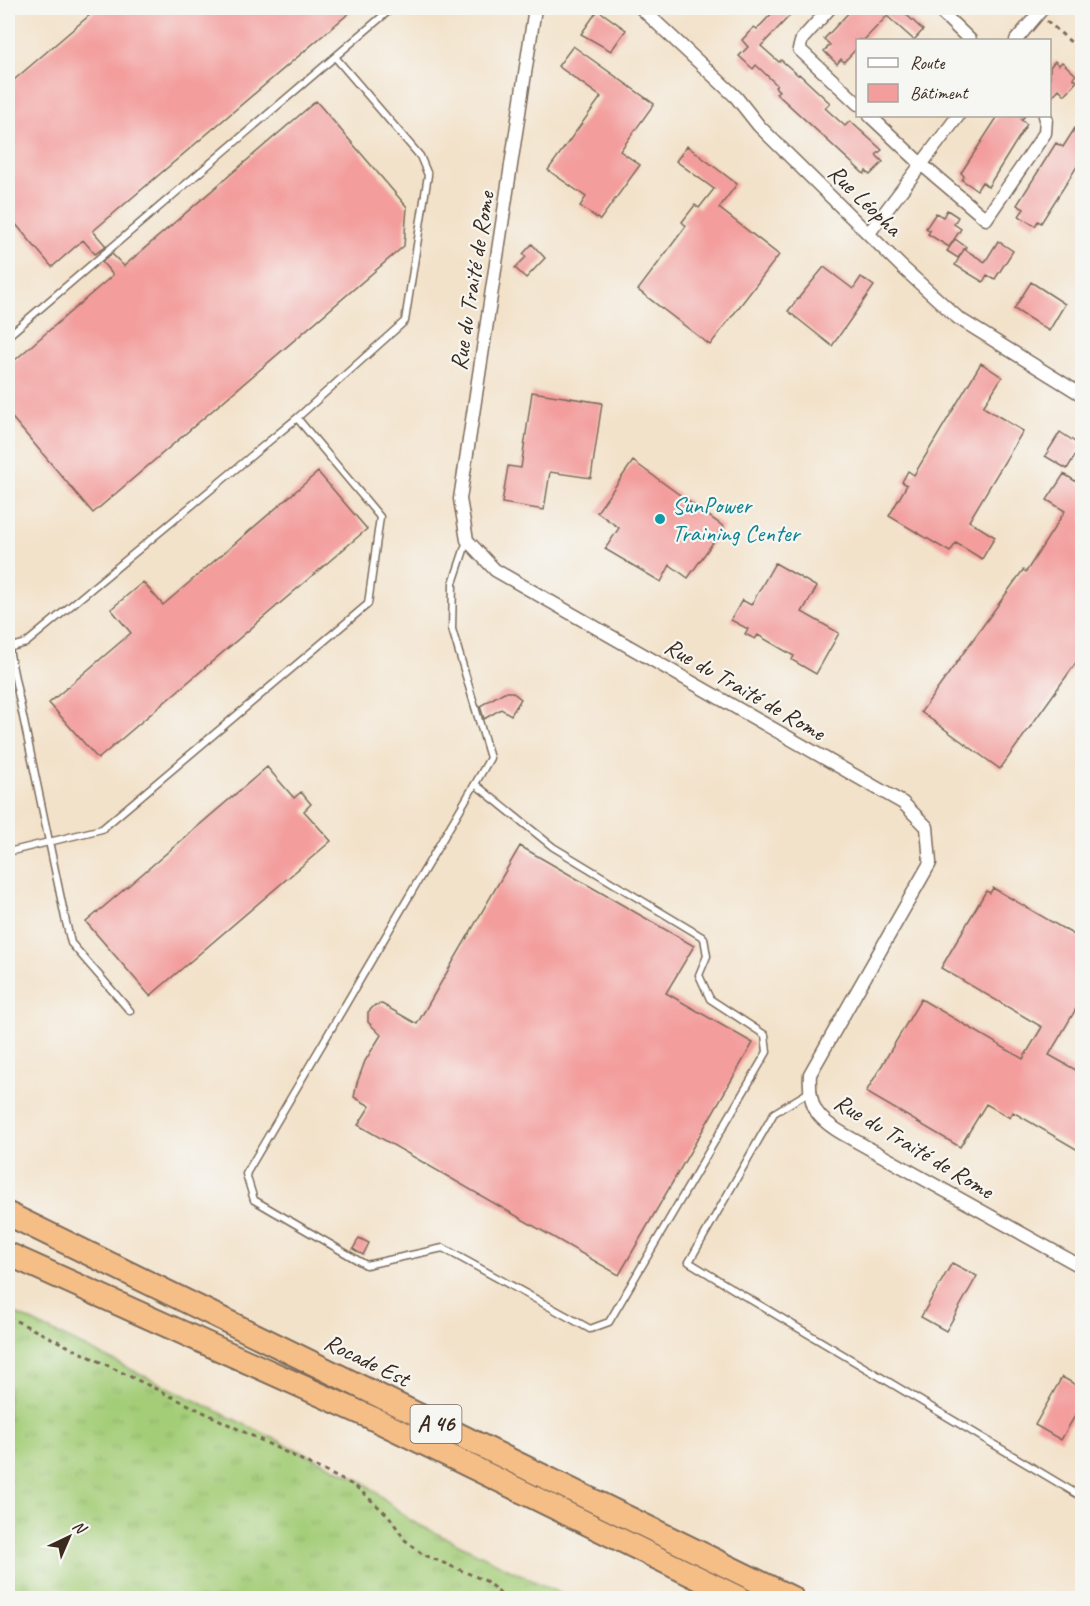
<svg xmlns="http://www.w3.org/2000/svg" width="1090" height="1606" viewBox="0 0 1090 1606" font-family="Caveat,sans-serif">
<style>
.grass{fill:url(#grass-tufts);stroke:#707c4b;stroke-width:1.5}
.building{fill:#f39d9c}
.lines{fill:none;stroke-linecap:round;stroke-linejoin:round}
.lane-casing{stroke:#7b6a5a;stroke-width:9}
.street-casing{stroke:#7b6a5a;stroke-width:15}
.highway-casing{stroke:#7b6a5a;stroke-width:26}
.path{stroke:#7b6a5a;stroke-width:3;stroke-dasharray:4.5 4.5;stroke-linecap:butt}
.lane{stroke:#fff;stroke-width:6}
.street{stroke:#fff;stroke-width:12}
.highway{stroke:#f6be87;stroke-width:22}
.culture-dot{fill:#0f9aa8;stroke:#f6f6f2;stroke-width:2}
.labels{text-anchor:middle;dominant-baseline:central;stroke-width:4.5;stroke-linejoin:round;paint-order:stroke}
.shield{fill:#f6f6f2;stroke:#73675e;stroke-width:1.5}
.shield-label{font-size:22px;font-weight:bold;fill:#3b2a1e}
.street-label{font-size:24px;fill:#3b2a1e;stroke:#f6f6f2}
.culture-label{font-size:24px;fill:#0d838f;stroke:#f6f6f2;text-anchor:start}
</style>
<defs>
<pattern id="grass-tufts" width="24" height="20" patternUnits="userSpaceOnUse" patternTransform="scale(1.5)"><rect width="24" height="20" fill="#a4cd78"/><path d="M3 7l-1-3M5 7V3M7 7l1-3M15 17l-1-3M17 17v-4M19 17l1-3" fill="none" stroke="#8eb067"/></pattern>
</defs>
<rect width="100%" height="100%" fill="#f6f6f2"/>
<filter id="ink" filterUnits="userSpaceOnUse"><feTurbulence type="fractalNoise" baseFrequency=".0167" numOctaves="2"/><feDisplacementMap in="SourceGraphic" scale="12" xChannelSelector="R" yChannelSelector="G"/><feConvolveMatrix kernelMatrix="1 2 1 2 8 2 1 2 1" color-interpolation-filters="sRGB"/></filter>
<filter id="wash" filterUnits="userSpaceOnUse"><feTurbulence type="fractalNoise" baseFrequency=".008" numOctaves="4" result="noise"/><feDisplacementMap in="SourceGraphic" scale="24" xChannelSelector="R" yChannelSelector="G"/><feGaussianBlur stdDeviation="1.35" result="paint"/><feColorMatrix in="noise" values="0 0 0 0 0 0 0 0 0 0 0 0 0 0 0 0 0 1.4 0 .05"/><feComposite in="paint" operator="in"/></filter>
<g filter="url(#wash)">
<rect width="100%" height="100%" fill="#f3e2ca"/>
<path class="grass" d="M 8,1310 L 362,1481 L 411,1521 L 569,1598 L 8,1598 Z"/>
<g id="blocks">
<path class="building" d="M 98,8 L 355,8 L 93,231 L 106,246 L 95,254 L 83,240 L 52,267 L 8,215 L 8,85 Z
M 777,8 L 797,8 L 761,46 L 779,62 L 781,60 L 798,75 L 799,74 L 830,103 L 825,108 L 845,126 L 850,121 L 882,150 L 876,155 L 883,162 L 870,175 L 866,171 L 864,174 L 776,93 L 779,91 L 775,87 L 777,85 L 756,65 L 753,69 L 739,56 L 748,47 L 742,40 L 754,27 L 757,29 Z
M 853,8 L 899,8 L 923,30 L 914,40 L 887,16 L 864,40 L 858,40 L 858,47 L 844,62 L 841,59 L 837,64 L 824,51 L 830,45 L 824,39 Z
M 598,10 L 626,30 L 611,51 L 581,34 Z
M 573,46 L 654,104 L 620,151 L 640,165 L 600,220 L 580,206 L 586,197 L 548,170 L 601,97 L 558,66 Z
M 1055,61 L 1059,65 L 1062,62 L 1076,75 L 1073,78 L 1077,81 L 1065,95 L 1059,89 L 1050,99 L 1050,67 Z
M 316,101 L 407,207 L 404,246 L 93,513 L 8,413 L 8,366 L 113,275 L 102,262 L 112,254 L 124,266 Z
M 998,116 L 1025,116 L 1021,120 L 1027,124 L 988,187 L 982,182 L 977,190 L 962,180 L 964,176 L 961,173 Z
M 1075,128 L 1083,133 L 1083,157 L 1041,223 L 1038,221 L 1035,226 L 1019,216 L 1024,209 L 1017,205 L 1056,143 L 1063,147 Z
M 687,146 L 737,184 L 719,208 L 779,255 L 710,345 L 638,290 L 686,226 L 682,222 L 695,205 L 699,208 L 714,189 L 676,161 Z
M 947,210 L 958,217 L 954,224 L 961,229 L 949,247 L 928,234 L 930,231 L 926,228 L 936,213 L 943,217 Z
M 955,239 L 966,247 L 958,258 L 947,251 Z
M 998,241 L 1013,251 L 995,279 L 987,275 L 983,282 L 955,265 L 964,249 L 985,262 Z
M 532,244 L 545,258 L 526,278 L 515,268 L 526,257 L 523,254 Z
M 824,267 L 853,289 L 861,277 L 874,286 L 832,346 L 788,311 Z
M 1031,282 L 1065,304 L 1049,331 L 1014,309 Z
M 981,363 L 1002,377 L 983,407 L 1023,431 L 969,521 L 995,537 L 982,559 L 956,543 L 950,552 L 889,516 L 907,485 L 902,482 L 908,471 L 914,475 Z
M 532,392 L 602,403 L 591,478 L 550,472 L 544,510 L 502,503 L 508,466 L 521,468 Z
M 1060,432 L 1081,446 L 1067,469 L 1045,456 Z
M 633,461 L 724,527 L 688,578 L 670,565 L 661,582 L 605,549 L 619,528 L 597,512 Z
M 318,472 L 367,529 L 98,759 L 49,703 L 131,633 L 111,609 L 143,582 L 163,605 Z
M 1064,474 L 1083,486 L 1083,653 L 1000,769 L 921,712 L 1023,570 L 1026,572 L 1065,511 L 1047,500 Z
M 775,563 L 817,587 L 802,612 L 839,633 L 816,674 L 792,660 L 794,656 L 758,635 L 755,639 L 745,634 L 748,629 L 731,620 L 742,600 L 751,605 Z
M 504,692 L 512,692 L 521,699 L 511,715 L 501,709 L 484,719 L 480,706 Z
M 267,767 L 294,798 L 301,792 L 311,804 L 304,811 L 331,841 L 150,996 L 86,922 Z
M 520,846 L 694,946 L 666,993 L 753,1043 L 619,1275 L 358,1125 L 370,1106 L 354,1097 L 357,1083 L 365,1061 L 381,1035 L 368,1022 L 368,1012 L 375,1005 L 382,1004 L 417,1024 Z
M 993,888 L 1083,940 L 1083,997 L 1049,1055 L 1083,1074 L 1083,1153 L 1013,1112 L 1010,1118 L 986,1104 L 960,1147 L 866,1092 L 921,999 L 1023,1059 L 1042,1027 L 941,968 L 986,891 L 990,893 Z
M 359,1238 L 369,1243 L 363,1255 L 353,1249 Z
M 952,1263 L 977,1276 L 946,1331 L 921,1317 Z
M 1062,1377 L 1083,1389 L 1083,1402 L 1061,1440 L 1035,1425 Z"/>
</g>
</g>
<g filter="url(#ink)">
<use href="#blocks" fill-opacity="0" stroke="#7b6a5a" stroke-width="1.5"/>
<g class="lines">
<defs>
<path id="lane" d="M 8,9 L 9,8
M 8,336 L 392,8
M 467,541 L 453,583 L 452,629 L 490,758 L 475,784 L 246,1174 L 254,1200 L 366,1265 L 443,1248 L 590,1329 L 609,1322 L 767,1052 L 765,1035 L 710,999 L 699,975 L 707,956 L 704,938 L 553,847 L 475,784
M 8,645 L 65,918 L 71,943 L 130,1011
M 8,648 L 26,643 L 297,418 L 405,321 L 428,175 L 420,156 L 335,57
M 8,852 L 102,829 L 368,604 L 380,517 L 297,418
M 809,1092 L 774,1113 L 689,1262 L 741,1294 L 1082,1497"/>
<path id="street" d="M 535,8 L 460,499 L 467,540 L 495,570 L 903,803 L 927,827 L 930,863 L 810,1074 C 808,1108 817,1119 845,1135 L 1082,1267
M 641,8 L 736,97 L 759,126 L 902,267 L 958,318 L 1082,395
M 830,8 L 802,39 L 799,49 L 858,104
M 937,8 L 970,40
M 1016,40 L 1043,8
M 870,116 L 921,164 L 986,219 L 1045,133 L 1046,118 L 1045,116
M 869,233 L 958,116"/>
<path id="highway" d="M 8,1214 L 792,1598
M 8,1254 L 372,1418 L 739,1598"/>
</defs>
<use href="#lane" class="lane-casing"/>
<use href="#street" class="street-casing"/>
<use href="#highway" class="highway-casing"/>
<path class="path" d="M 1047,21 L 1082,52
M 8,1317 L 355,1486 L 389,1516 L 405,1540 L 422,1554 L 486,1581 L 505,1598"/>
<use href="#lane" class="lane"/>
<use href="#street" class="street"/>
<use href="#highway" class="highway"/>
</g>
</g>
<circle class="culture-dot" cx="660" cy="519" r="6"/>
<g class="labels">
<rect class="shield" x="410.5" y="1405" width="51" height="38" rx="4.5"/>
<g class="shield-label">
<text x="436" y="1424">A 46</text>
</g>
<g class="street-label">
<text transform="translate(865 200) rotate(44)">Rue Léopha</text>
<text transform="translate(472 281) rotate(-81)">Rue du Traité de Rome</text>
<text transform="translate(745 689) rotate(30)">Rue du Traité de Rome</text>
<text transform="translate(914 1146) rotate(31)">Rue du Traité de Rome</text>
<text transform="translate(367 1360) rotate(26)">Rocade Est</text>
</g>
<g class="culture-label">
<text x="672" y="505">SunPower<tspan x="672" dy="28">Training Center</tspan></text>
</g>
</g>
<rect width="1090" height="1606" fill="none" stroke="#f6f6f2" stroke-width="30"/>
<rect x="856" y="39" width="195" height="78" fill="#f6f6f2" stroke="#aba49d" stroke-width="1.5"/>
<rect x="868" y="58" width="30" height="9" fill="#ffffff" stroke="#aba49d" stroke-width="1.5"/>
<text x="910" y="69" font-size="18" fill="#3b2a1e">Route</text>
<rect x="868" y="84" width="30" height="18" fill="#f39d9c" stroke="#aba49d" stroke-width="1.5"/>
<text x="910" y="99" font-size="18" fill="#3b2a1e">Bâtiment</text>
<g transform="translate(69 1537) rotate(44)" stroke="#f6f6f2" stroke-width="4.5" paint-order="stroke">
<path d="M0-4.5L10 22L0 15L-10 22Z" fill="#3b2a1e"/>
<text y="-9" font-size="16" font-weight="bold" text-anchor="middle" fill="#3b2a1e">N</text>
</g>
</svg>
